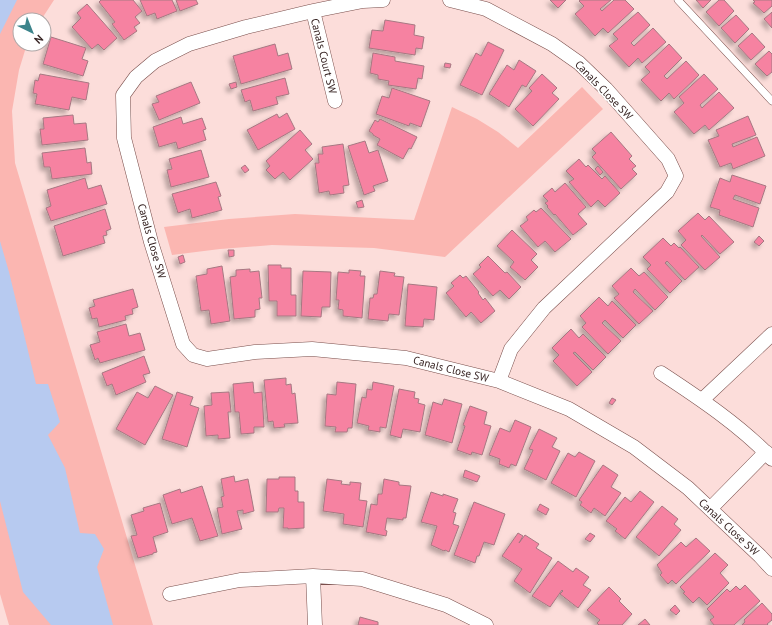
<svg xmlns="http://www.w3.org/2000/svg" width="772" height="625" viewBox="0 0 772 625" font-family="'PT Sans',sans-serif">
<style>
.green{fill:#fbb6b1}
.water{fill:#b7caf0}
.building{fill:#f682a1;stroke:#a67882;filter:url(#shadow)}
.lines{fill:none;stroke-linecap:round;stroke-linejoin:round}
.service-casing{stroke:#7a4f4c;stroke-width:8}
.minor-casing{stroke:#7a4f4c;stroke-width:15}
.service{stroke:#fff;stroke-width:7}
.minor{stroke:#fff;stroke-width:14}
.labels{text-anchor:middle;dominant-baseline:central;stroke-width:3.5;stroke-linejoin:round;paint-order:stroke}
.street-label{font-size:11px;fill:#362322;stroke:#fff}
</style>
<defs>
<filter id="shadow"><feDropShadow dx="-3.5" dy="3.5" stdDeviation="2" flood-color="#0004"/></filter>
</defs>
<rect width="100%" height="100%" fill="#fcddda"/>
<path class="green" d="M 0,0 L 54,0 L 41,20 L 20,20 L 20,44 L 27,44 L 19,70 L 12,111 L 15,163 L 153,625 L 9,625 L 0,594 Z
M 582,87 L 603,109 L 445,257 L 374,248 L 272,245 L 220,249 L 172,255 L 164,227 L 229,219 L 295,214 L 414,220 L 452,107 L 477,119 L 498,132 L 518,148 Z"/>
<path class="water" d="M 0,0 L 17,0 L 0,34 Z
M 0,241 L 9,272 L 36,384 L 48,384 L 60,422 L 48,435 L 65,468 L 80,533 L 95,534 L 104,549 L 97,567 L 113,625 L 51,625 L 23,592 L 0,501 Z"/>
<path class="building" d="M 101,0 L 133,0 L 142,11 L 135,17 L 140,23 L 134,27 L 137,31 L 124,40 L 112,24 L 115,22 L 99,2 Z
M 140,0 L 172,0 L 177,11 L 157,19 L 155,13 L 147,16 Z
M 176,0 L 196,0 L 198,4 L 180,11 Z
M 550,0 L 566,0 L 558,8 Z
M 580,0 L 611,0 L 600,9 L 602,11 L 614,0 L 625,0 L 634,9 L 608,33 L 603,28 L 595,36 L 575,14 L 584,6 L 579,1 Z
M 696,0 L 711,0 L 703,8 Z
M 719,0 L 724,0 L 734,11 L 719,26 L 706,12 Z
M 753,0 L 772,0 L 772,6 L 764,13 L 753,3 L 755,2 Z
M 87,4 L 117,38 L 104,50 L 98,44 L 92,49 L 72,27 L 81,18 L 77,13 Z
M 638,12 L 650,25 L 631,43 L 634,46 L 653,28 L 666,42 L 642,63 L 638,58 L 629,67 L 609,46 L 618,39 L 613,34 Z
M 772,12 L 772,28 L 764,19 Z
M 736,15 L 749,29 L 735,43 L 721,28 Z
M 385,20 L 415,25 L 414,35 L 424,37 L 422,49 L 416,48 L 415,55 L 369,48 L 372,30 L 383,31 Z
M 752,33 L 765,47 L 751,60 L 738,46 Z
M 51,37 L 86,48 L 82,59 L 88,61 L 83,76 L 43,64 Z
M 488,42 L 504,50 L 482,95 L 460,85 L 476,53 L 481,56 Z
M 275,44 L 278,56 L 288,53 L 292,69 L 241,84 L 233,56 Z
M 669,44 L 682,58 L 664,76 L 667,79 L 686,61 L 699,75 L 674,99 L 669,93 L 661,101 L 641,80 L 650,72 L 645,67 Z
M 769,51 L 772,54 L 772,72 L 767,76 L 755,64 Z
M 373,53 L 395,57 L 395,61 L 424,66 L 422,79 L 418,78 L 416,89 L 388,85 L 389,81 L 378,79 L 378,75 L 370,73 Z
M 519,60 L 536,71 L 526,87 L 522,85 L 509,107 L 489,94 L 507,65 L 514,70 Z
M 445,63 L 451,64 L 450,68 L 444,67 Z
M 40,74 L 89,83 L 86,100 L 72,97 L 69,110 L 35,104 L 37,94 L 33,93 L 35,80 L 38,81 Z
M 542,74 L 557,88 L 552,93 L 559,99 L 533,126 L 515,109 L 532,91 L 529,88 Z
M 704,74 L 718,89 L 700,105 L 702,108 L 719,92 L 734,108 L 709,130 L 705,125 L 694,134 L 674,112 L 684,103 L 679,97 Z
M 285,78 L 289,94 L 276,97 L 278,104 L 253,111 L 250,100 L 245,102 L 241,90 Z
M 191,82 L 200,103 L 159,120 L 152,104 L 159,102 L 156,96 Z
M 236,82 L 237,87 L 231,89 L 229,84 Z
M 392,88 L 430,101 L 421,127 L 410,123 L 409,126 L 376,114 L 382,96 L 389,98 Z
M 287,113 L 295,129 L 258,150 L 247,130 L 277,114 L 279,118 Z
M 73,115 L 74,124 L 86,123 L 88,140 L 42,145 L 40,129 L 44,129 L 43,118 Z
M 748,116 L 756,135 L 732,144 L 733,147 L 757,137 L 765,156 L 733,169 L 731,163 L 720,167 L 708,140 L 719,136 L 716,130 Z
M 181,117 L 183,124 L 202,118 L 206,129 L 203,130 L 206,140 L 178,149 L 176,142 L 159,147 L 153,127 Z
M 380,119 L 417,137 L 411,149 L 409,148 L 403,159 L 377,145 L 380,139 L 373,135 L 373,134 L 369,131 L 375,120 L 378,122 Z
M 300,130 L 312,144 L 305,150 L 313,159 L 290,180 L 283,172 L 275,179 L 266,170 L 270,166 L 266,161 Z
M 611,132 L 632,156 L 629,159 L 636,166 L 632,169 L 637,174 L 621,189 L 592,157 L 596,153 L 592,149 Z
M 365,141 L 369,153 L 378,150 L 388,181 L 373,186 L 375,191 L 364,195 L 348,146 Z
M 343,144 L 349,185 L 343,186 L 344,193 L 330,195 L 329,191 L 319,193 L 315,163 L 319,163 L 318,154 L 323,154 L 322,147 Z
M 85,148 L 87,163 L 91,162 L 92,174 L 52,179 L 50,167 L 44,167 L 42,153 Z
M 201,150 L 209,177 L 171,187 L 167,170 L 172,169 L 169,159 Z
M 579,159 L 586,167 L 588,165 L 602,179 L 605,176 L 620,193 L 605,207 L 598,200 L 591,207 L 569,182 L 574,179 L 566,171 Z
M 245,165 L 249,170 L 245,173 L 241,168 Z
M 598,166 L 603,172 L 600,175 L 595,169 Z
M 732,175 L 766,186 L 760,204 L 735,195 L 733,199 L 759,208 L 753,227 L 719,215 L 720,210 L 710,207 L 720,178 L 730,182 Z
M 85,178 L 88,189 L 101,185 L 107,204 L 51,221 L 46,208 L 51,206 L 47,190 Z
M 216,182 L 221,196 L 218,197 L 222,210 L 192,218 L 190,209 L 178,213 L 172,194 Z
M 565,183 L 586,207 L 578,214 L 587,224 L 573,235 L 555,214 L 554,215 L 547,207 L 548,206 L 545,203 L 548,201 L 543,196 L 552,188 L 555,192 Z
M 362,200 L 364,207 L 358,208 L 356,202 Z
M 541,208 L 571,239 L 555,252 L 545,241 L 538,247 L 520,226 L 528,220 L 526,217 L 534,210 L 536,212 Z
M 105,209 L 111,229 L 106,231 L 107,235 L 103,236 L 105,243 L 63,256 L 54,226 Z
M 698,213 L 705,220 L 709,216 L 734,242 L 720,254 L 702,235 L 701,236 L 720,257 L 705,270 L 681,245 L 686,240 L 678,231 Z
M 512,230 L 537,254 L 531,260 L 538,267 L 525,280 L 510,267 L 514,262 L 497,246 Z
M 759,236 L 764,241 L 759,246 L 754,242 Z
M 663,238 L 671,246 L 674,243 L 679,248 L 680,247 L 699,267 L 685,280 L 667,261 L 665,263 L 682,281 L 670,293 L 647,269 L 651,265 L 643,257 Z
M 228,250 L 234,250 L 234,256 L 229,257 Z
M 183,255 L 185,262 L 180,264 L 178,257 Z
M 488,256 L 505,273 L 507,272 L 521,287 L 509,299 L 500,290 L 493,296 L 473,274 L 481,267 L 479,265 Z
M 268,265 L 281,265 L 281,268 L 291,268 L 291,295 L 296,295 L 296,316 L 277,316 L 277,301 L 269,301 Z
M 222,266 L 230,321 L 211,324 L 209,310 L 201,311 L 196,276 L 207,274 L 207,269 Z
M 631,268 L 639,276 L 644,272 L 668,297 L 655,310 L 635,289 L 633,292 L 653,311 L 639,324 L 614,298 L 619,294 L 612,286 Z
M 250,269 L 250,272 L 259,271 L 262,298 L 259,298 L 260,309 L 255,310 L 255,317 L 234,319 L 230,277 L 236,276 L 236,270 Z
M 349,270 L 361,271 L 360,276 L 365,276 L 362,318 L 343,316 L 343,310 L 338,309 L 339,300 L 336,300 L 338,272 L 349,273 Z
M 303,271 L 331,272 L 330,307 L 322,307 L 321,317 L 301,316 Z
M 380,271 L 395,273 L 394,276 L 404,277 L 399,315 L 389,314 L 388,321 L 368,319 L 370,298 L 373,298 L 374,294 L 377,294 Z
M 460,275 L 463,278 L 466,276 L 479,292 L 478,293 L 483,300 L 485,298 L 495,311 L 481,323 L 471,312 L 466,317 L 446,293 L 454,286 L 451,283 Z
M 408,284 L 437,287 L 434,320 L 424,319 L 423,327 L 405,326 Z
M 133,289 L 138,307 L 132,309 L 133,314 L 125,316 L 126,320 L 99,327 L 97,318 L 92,319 L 89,308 L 95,306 L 93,300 Z
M 599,297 L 608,306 L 612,301 L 636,325 L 623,338 L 605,320 L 602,323 L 621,341 L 608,354 L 582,327 L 586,323 L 580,316 Z
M 126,324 L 129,336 L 140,333 L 145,350 L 100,363 L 98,358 L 95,360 L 90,345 L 100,342 L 97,332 Z
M 571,329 L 579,338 L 583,334 L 606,357 L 593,370 L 575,352 L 573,353 L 592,372 L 577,386 L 553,361 L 559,355 L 552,348 Z
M 144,356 L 150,373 L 143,375 L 146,382 L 116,395 L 112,384 L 107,386 L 102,373 Z
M 286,378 L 286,385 L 291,384 L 292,394 L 295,393 L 298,423 L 284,424 L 285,427 L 274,428 L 273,421 L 268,422 L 264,380 Z
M 253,382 L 254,393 L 262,392 L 264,427 L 254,427 L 254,433 L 241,434 L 239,412 L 235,412 L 233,384 Z
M 337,382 L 356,384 L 352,428 L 348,428 L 347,432 L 335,432 L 336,427 L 325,426 L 327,394 L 336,395 Z
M 373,382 L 394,386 L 386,428 L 380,427 L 380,432 L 368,430 L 369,426 L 357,423 L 362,397 L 366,398 L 367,389 L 372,390 Z
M 155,386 L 173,395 L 145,445 L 116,429 L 137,392 L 148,398 Z
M 399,389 L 415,392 L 414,398 L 419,399 L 418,403 L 425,405 L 420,432 L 403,429 L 401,438 L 390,435 Z
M 177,392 L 193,397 L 190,405 L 199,408 L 187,447 L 162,439 Z
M 229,392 L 231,412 L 228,412 L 230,438 L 218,439 L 218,435 L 206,436 L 204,406 L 212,405 L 211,393 Z
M 612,398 L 616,400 L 612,405 L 609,403 Z
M 444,399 L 462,404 L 452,443 L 425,435 L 433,402 L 442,405 Z
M 470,406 L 487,412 L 484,424 L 491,426 L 482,455 L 472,452 L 471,455 L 457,450 L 465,426 L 463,425 Z
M 515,420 L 531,427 L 516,466 L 511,464 L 509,468 L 499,464 L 500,459 L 489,455 L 500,428 L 510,432 Z
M 539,429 L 557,438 L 552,447 L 560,451 L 546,480 L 524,469 L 533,450 L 529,449 Z
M 579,452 L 595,461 L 576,497 L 551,483 L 568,453 L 575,457 Z
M 603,465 L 618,475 L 611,487 L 621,493 L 605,516 L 594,508 L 591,513 L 580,505 L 582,502 L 579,500 Z
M 465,470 L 480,476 L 477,482 L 463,477 Z
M 234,476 L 235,482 L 248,479 L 254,511 L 243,514 L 243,510 L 237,511 L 242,529 L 222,534 L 217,508 L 223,507 L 221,497 L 224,496 L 221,479 Z
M 279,477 L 295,477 L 295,491 L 298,491 L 298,502 L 304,502 L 304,528 L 288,529 L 288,528 L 283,528 L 284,508 L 279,508 L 278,512 L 266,512 L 267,479 L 279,479 Z
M 327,479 L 342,481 L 341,484 L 350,485 L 350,482 L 361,483 L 359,500 L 367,501 L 363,527 L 343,524 L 344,514 L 323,511 Z
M 384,479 L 399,482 L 399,485 L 411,486 L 406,518 L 403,518 L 403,520 L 387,518 L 385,530 L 387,531 L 386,536 L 366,532 L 371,504 L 377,505 L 378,494 L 382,494 Z
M 202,486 L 218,536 L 200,541 L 192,518 L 172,524 L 163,495 L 180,489 L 181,493 Z
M 640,491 L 654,502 L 625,539 L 615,531 L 617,529 L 606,521 L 625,497 L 631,502 Z
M 431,492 L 443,496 L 443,494 L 458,499 L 453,512 L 456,513 L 453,524 L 459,526 L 449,552 L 445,550 L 444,551 L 431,545 L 437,526 L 421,522 Z
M 474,502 L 505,514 L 494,545 L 484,542 L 479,556 L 477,556 L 475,563 L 454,555 Z
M 160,503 L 168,532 L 153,537 L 157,552 L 153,553 L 153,554 L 138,558 L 131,536 L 137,535 L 131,515 L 144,511 L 143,508 Z
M 540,504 L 549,509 L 546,515 L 537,510 Z
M 662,506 L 678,519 L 674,524 L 681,530 L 659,556 L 636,537 Z
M 518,533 L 523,536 L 519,543 L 525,535 L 539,544 L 536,548 L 552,558 L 530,593 L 514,581 L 522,569 L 502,556 Z
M 590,533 L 595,536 L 590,542 L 585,539 Z
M 696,538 L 710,551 L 676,584 L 672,580 L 668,584 L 660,575 L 662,573 L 657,565 L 681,542 L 686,547 Z
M 715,553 L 728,565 L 720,573 L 729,583 L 707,605 L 699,597 L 693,603 L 683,593 L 685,592 L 680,587 Z
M 558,561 L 573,572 L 576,568 L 589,577 L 583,585 L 591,590 L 578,608 L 560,594 L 563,591 L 562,590 L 550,607 L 532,596 Z
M 745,585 L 760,601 L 734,625 L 714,625 L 710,620 L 714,617 L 707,609 L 727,589 L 730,592 L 736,586 L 740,590 Z
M 609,587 L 621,599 L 619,601 L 632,614 L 622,625 L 599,625 L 597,623 L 600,620 L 587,610 Z
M 762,603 L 772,614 L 772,620 L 767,624 L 768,625 L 742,625 L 745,622 L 744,620 Z
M 675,605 L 680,611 L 676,615 L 670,610 Z
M 360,617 L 378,622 L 378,625 L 358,625 Z
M 645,619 L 650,625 L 638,625 Z"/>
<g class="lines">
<defs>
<path id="service" d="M 678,0 L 772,101"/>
<path id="minor" d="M 383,0 L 363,1 L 313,11 L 246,27 L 189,44 L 155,61 L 136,77 L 123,95 L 124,138 L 151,242 L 183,344 L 193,355 L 207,359 L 255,352 L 312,349 L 406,358 L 499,381 L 569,409 L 634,447 L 688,488 L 760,556 L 772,569
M 450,0 L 486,9 L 552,44 L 579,63 L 606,89 L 668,159 L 676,176 L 667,192 L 544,308 L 511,349 L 499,381
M 313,11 L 335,101
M 661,373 C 699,398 741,426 772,459
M 702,400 L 772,334
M 710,509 L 766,452
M 313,576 L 315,625
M 170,594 L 240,580 L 313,576 L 362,579 L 446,605 L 486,625"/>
</defs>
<use href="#service" class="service-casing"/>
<use href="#minor" class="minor-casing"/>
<use href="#service" class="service"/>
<use href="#minor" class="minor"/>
</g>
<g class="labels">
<g class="street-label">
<text transform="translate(324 56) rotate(76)">Canals Court SW</text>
<text transform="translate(604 90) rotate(46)">Canals Close SW</text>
<text transform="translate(152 241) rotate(74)">Canals Close SW</text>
<text transform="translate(451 369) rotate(14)">Canals Close SW</text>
<text transform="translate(729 527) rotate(43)">Canals Close SW</text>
</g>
</g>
<g transform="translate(32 32) rotate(137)"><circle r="19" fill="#ffffff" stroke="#afa7a7"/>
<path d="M0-3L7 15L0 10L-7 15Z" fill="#3c848b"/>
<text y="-6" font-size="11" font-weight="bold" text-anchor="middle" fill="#362322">N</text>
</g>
</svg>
